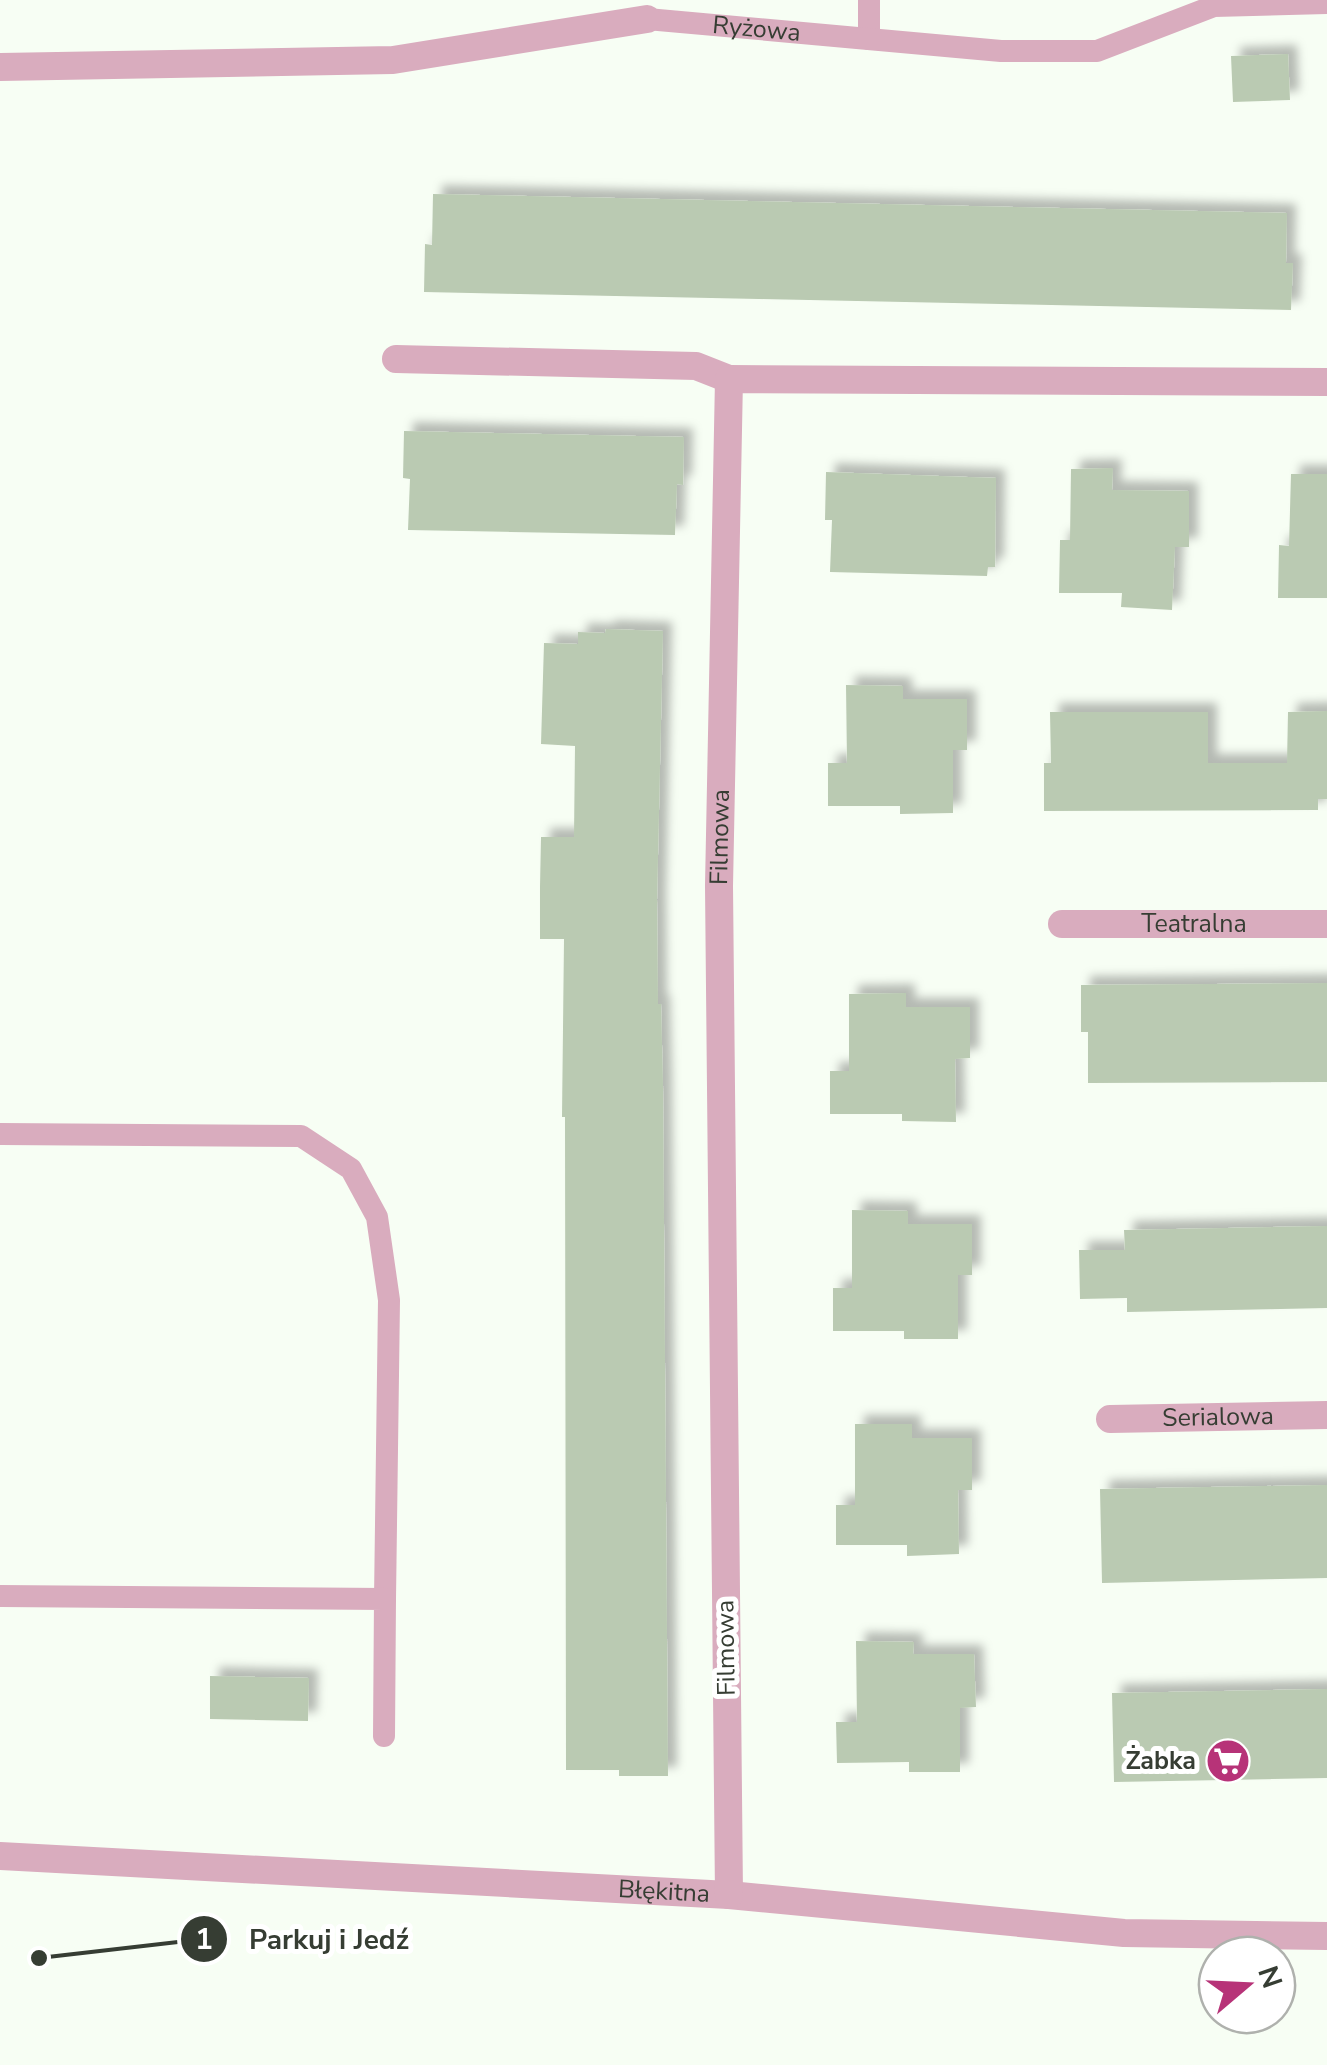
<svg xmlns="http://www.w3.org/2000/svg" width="1327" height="2065" viewBox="0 0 1327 2065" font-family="'Nunito Sans',sans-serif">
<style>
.building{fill:#bacab2;filter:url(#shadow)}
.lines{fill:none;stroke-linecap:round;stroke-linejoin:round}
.service{stroke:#d9acbe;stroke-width:22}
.minor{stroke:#d9acbe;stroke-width:28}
.labels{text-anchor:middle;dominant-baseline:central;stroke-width:10;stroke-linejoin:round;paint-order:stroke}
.street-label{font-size:25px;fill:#363d33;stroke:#fff}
.poi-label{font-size:25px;font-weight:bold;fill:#363d33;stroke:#fff;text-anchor:end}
.leader{fill:none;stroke:#363d33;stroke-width:4}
.callout-dot{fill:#363d33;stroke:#fff;stroke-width:4}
.mark-label{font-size:30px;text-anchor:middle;font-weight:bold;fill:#fff}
.callout-label{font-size:28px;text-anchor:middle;font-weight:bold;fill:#363d33;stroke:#fff;stroke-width:10;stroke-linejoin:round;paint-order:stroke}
</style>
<defs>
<filter id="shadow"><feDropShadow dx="9" dy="-9" stdDeviation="5" flood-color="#0004"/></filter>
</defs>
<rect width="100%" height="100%" fill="#f7fef4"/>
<path class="building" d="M 1288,54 L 1290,100 L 1233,102 L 1231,56 Z
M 433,194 L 1287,213 L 1286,263 L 1293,263 L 1291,310 L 424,292 L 425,244 L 432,245 Z
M 404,431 L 684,437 L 683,485 L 677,484 L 675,535 L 408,530 L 410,479 L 403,478 Z
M 1113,468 L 1112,490 L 1189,491 L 1189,547 L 1175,547 L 1172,610 L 1121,607 L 1122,593 L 1059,593 L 1060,540 L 1070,540 L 1071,469 Z
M 826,472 L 996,478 L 995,567 L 988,567 L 987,576 L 830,572 L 832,520 L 825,520 Z
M 1291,474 L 1327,474 L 1327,598 L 1278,598 L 1279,545 L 1289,546 Z
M 606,629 L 663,631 L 657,900 L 658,1004 L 661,1004 L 663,1085 L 668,1776 L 619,1776 L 619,1770 L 566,1770 L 565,1117 L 562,1117 L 564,939 L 540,939 L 540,887 L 541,837 L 574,837 L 575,746 L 541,744 L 544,643 L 578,644 L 578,632 L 605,633 Z
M 846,685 L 903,686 L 903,699 L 967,699 L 967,750 L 953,750 L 953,813 L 900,814 L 900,806 L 828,806 L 828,763 L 847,763 Z
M 1327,711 L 1327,799 L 1318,799 L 1318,810 L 1044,811 L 1044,763 L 1051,763 L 1050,712 L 1208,712 L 1208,763 L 1287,763 L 1288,712 Z
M 1327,983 L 1327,1082 L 1088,1083 L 1088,1032 L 1081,1032 L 1081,985 Z
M 906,993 L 906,1007 L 970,1007 L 970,1058 L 955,1059 L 956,1122 L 902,1121 L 902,1114 L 830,1114 L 830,1071 L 849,1071 L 849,994 Z
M 852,1210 L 908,1211 L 908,1224 L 972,1224 L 972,1275 L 958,1275 L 958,1339 L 904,1339 L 904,1331 L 833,1331 L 833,1288 L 852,1288 Z
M 1327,1226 L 1327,1308 L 1127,1312 L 1127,1298 L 1080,1299 L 1079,1250 L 1125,1250 L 1124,1230 Z
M 855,1424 L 912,1424 L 912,1438 L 972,1438 L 972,1490 L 958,1490 L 959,1554 L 907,1556 L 907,1545 L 836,1545 L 836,1505 L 855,1505 Z
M 1327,1485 L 1327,1578 L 1102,1583 L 1100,1489 Z
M 856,1641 L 914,1642 L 913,1654 L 974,1654 L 976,1707 L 960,1708 L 960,1772 L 909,1772 L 909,1762 L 837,1763 L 836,1722 L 857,1722 Z
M 210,1676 L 309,1678 L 308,1721 L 210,1719 Z
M 1327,1689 L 1327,1778 L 1114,1782 L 1112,1693 Z"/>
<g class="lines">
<g class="service">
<path d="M 869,0 L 869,39"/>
<path id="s1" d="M 647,19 L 1001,51 L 1097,51 L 1214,6 L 1327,3"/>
<path d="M 0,1134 L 301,1136 L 351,1169 L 377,1217 L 389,1300 L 385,1599"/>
<path d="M 0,1596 L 385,1599 L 384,1736"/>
</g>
<g class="minor">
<path d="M 0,67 L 393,60 L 647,19"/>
<path d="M 396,359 L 696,366 L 729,379"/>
<path id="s2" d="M 1062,924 L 1327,924"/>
<path id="s3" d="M 1110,1419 L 1327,1415"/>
<path id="s4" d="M 0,1856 L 729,1895 L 1124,1933 L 1327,1936"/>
<path id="s5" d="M 729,1895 L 719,886 L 729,379 L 1327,382"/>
</g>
</g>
<defs>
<symbol id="supermarket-disc" viewBox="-11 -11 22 22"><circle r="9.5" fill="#b73378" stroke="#fff"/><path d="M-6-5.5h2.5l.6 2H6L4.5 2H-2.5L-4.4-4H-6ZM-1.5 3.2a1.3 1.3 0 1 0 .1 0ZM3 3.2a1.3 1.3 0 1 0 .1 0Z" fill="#fff"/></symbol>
</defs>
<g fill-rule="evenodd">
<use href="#supermarket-disc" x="1203" y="1736" width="50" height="50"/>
</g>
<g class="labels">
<g class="street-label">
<text stroke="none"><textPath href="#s1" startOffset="110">Ryżowa</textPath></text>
<text stroke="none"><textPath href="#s5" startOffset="1058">Filmowa</textPath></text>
<text stroke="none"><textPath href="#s2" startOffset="132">Teatralna</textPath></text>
<text stroke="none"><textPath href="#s3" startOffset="108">Serialowa</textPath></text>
<text transform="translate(726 1648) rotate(-91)">Filmowa</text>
<text stroke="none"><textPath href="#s4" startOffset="665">Błękitna</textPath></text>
</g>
<g class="poi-label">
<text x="1196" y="1761">Żabka</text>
</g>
</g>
<path class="leader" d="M39 1958L204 1939"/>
<g class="callout-dot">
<circle cx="39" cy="1958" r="10"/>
<circle cx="204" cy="1939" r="25"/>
</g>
<g class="mark-label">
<text x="204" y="1949">1</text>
</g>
<g class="callout-label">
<text x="329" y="1949">Parkuj i Jedź</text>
</g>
<g transform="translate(1247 1985) rotate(71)"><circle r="48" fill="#ffffff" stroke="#afb1ad" stroke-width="2.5"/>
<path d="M0-8L18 38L0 25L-18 38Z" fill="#b73378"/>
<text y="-15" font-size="28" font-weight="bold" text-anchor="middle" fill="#363d33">N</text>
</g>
</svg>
